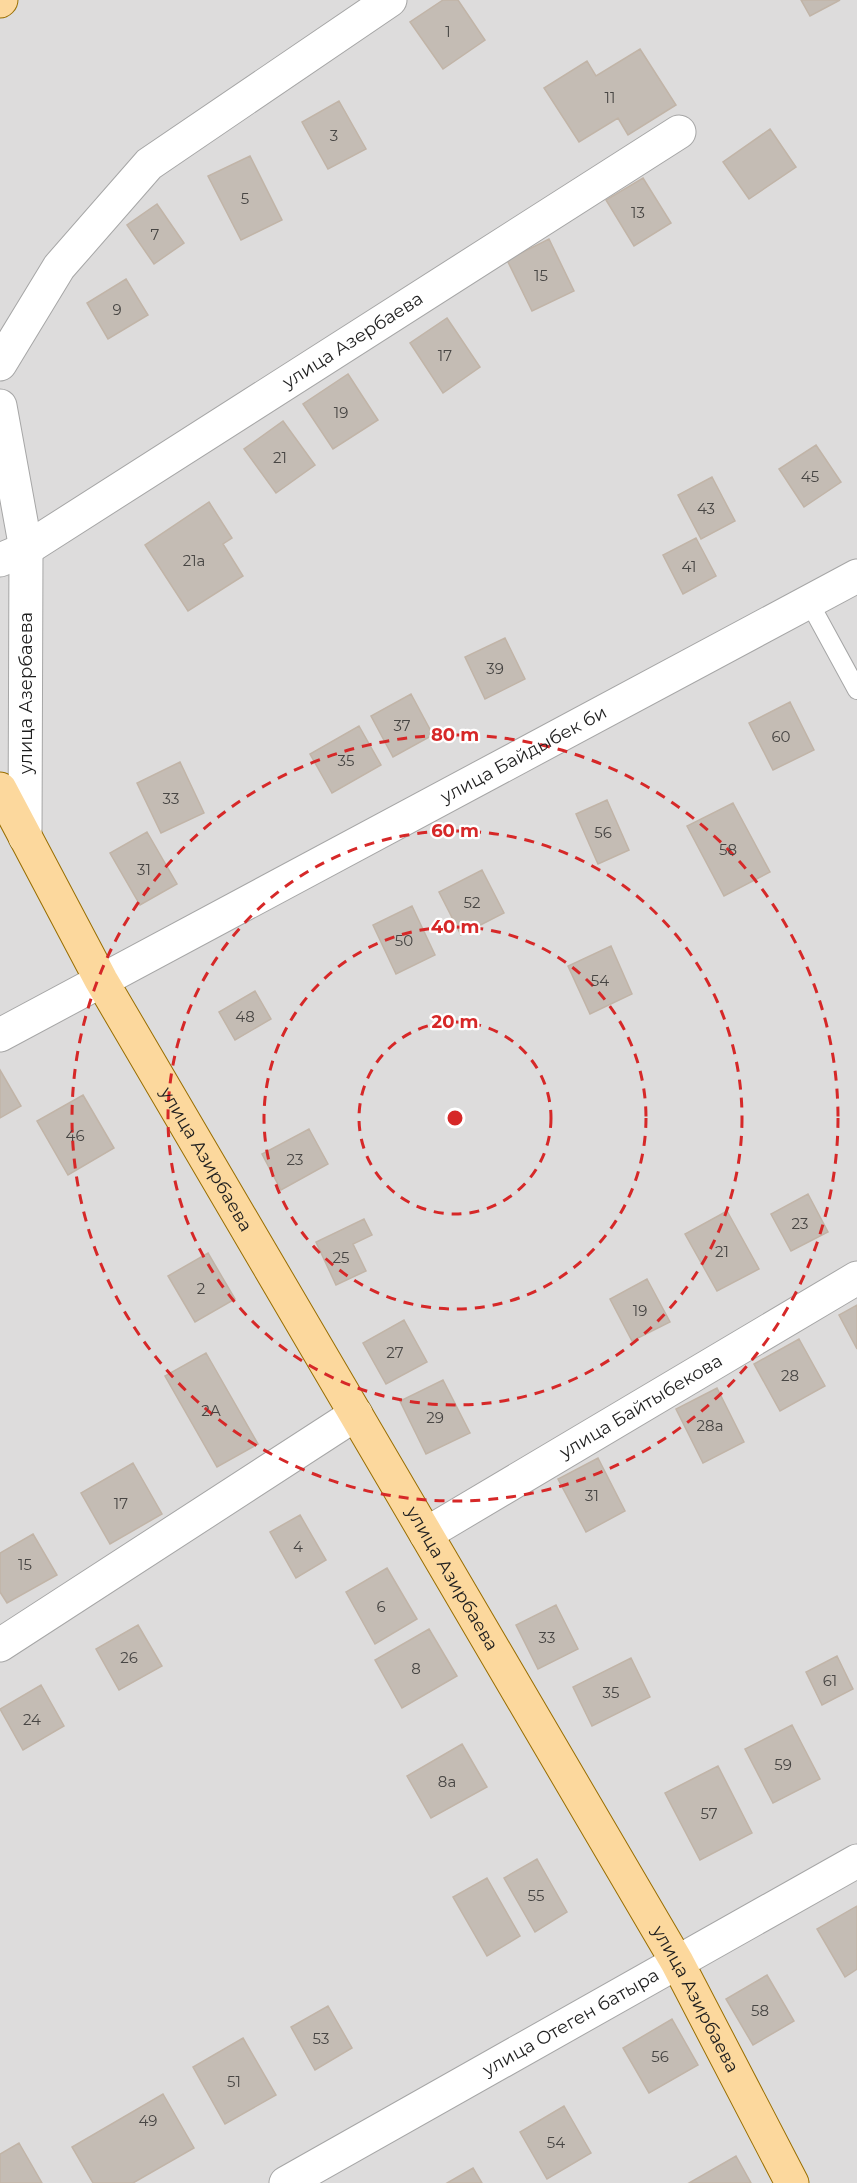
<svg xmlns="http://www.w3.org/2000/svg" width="857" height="2183" viewBox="0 0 857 2183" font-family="Montserrat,sans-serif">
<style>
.residential{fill:#dddcdc}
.building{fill:#c4bcb4;stroke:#c1b4a7;stroke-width:1.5}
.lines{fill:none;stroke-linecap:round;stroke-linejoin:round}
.service-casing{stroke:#a6a6a6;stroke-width:20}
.minor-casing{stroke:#a6a6a6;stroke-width:35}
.primary-casing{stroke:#996e00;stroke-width:35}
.service{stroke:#fff;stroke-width:18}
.minor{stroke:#fff;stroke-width:33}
.primary{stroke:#fcd89d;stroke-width:33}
.ring{fill:none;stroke:#d62828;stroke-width:3;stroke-dasharray:10 8}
.labels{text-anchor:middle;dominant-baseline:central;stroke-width:4.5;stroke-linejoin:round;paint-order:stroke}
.number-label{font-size:15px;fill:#484644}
.street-label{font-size:18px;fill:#1f1f1f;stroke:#fff}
.centre{fill:#d62828;stroke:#fff;stroke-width:3}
.ring-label{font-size:18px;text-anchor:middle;font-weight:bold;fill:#d62828;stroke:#fff;stroke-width:4.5;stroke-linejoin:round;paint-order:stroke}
</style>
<rect width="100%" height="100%" fill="#f0ede5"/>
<path class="residential" d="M 0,0 L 857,0 L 857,2183 L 0,2183 Z"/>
<path class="building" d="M 443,0 L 458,0 L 485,40 L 443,69 L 410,22 Z
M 801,0 L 840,0 L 810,16 Z
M 640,49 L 676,105 L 628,135 L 618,118 L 579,142 L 544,88 L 587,61 L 596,76 Z
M 339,101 L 366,149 L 328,169 L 302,122 Z
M 770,129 L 796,167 L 749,199 L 723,162 Z
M 250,156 L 282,220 L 241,240 L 208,176 Z
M 643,178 L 671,223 L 634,246 L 606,200 Z
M 157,204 L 184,243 L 154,264 L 127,225 Z
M 549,239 L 574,291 L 532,311 L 507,260 Z
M 126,279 L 148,315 L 108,339 L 87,303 Z
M 447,318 L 480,367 L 443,393 L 410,343 Z
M 348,374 L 378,420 L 333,449 L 303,404 Z
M 283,421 L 315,465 L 276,493 L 244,449 Z
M 816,445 L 841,482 L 804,507 L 779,469 Z
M 712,477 L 735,521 L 701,539 L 678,495 Z
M 209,502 L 232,538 L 223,544 L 243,576 L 188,611 L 145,545 Z
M 696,538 L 716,576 L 683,594 L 663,555 Z
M 505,638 L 525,679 L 485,699 L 465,657 Z
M 411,694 L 433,735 L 393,757 L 371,716 Z
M 790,702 L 814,750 L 773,770 L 749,723 Z
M 359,726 L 381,765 L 332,793 L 310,754 Z
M 180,762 L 204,813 L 161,833 L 137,783 Z
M 607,800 L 629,850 L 598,864 L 576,814 Z
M 733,803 L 770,872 L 724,896 L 687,826 Z
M 147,832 L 177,884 L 140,905 L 110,853 Z
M 482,870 L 504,913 L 461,935 L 439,892 Z
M 412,906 L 435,955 L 396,974 L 373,925 Z
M 611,946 L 632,994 L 590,1014 L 568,966 Z
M 255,991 L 271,1019 L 235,1040 L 219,1012 Z
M 0,1070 L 21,1106 L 0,1118 Z
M 83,1095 L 114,1148 L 68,1175 L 37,1121 Z
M 309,1129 L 328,1164 L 281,1190 L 262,1154 Z
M 808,1194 L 828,1232 L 791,1251 L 771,1214 Z
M 727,1211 L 759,1269 L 717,1291 L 685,1234 Z
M 364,1219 L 372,1235 L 353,1244 L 366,1271 L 336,1285 L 316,1242 Z
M 208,1253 L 235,1299 L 195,1322 L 168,1276 Z
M 647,1279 L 670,1322 L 632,1341 L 610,1299 Z
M 857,1305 L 857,1349 L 839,1315 Z
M 404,1320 L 427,1362 L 386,1384 L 363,1343 Z
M 799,1339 L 825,1386 L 780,1411 L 754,1364 Z
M 206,1353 L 258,1444 L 217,1467 L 165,1376 Z
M 443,1380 L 470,1433 L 426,1454 L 400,1401 Z
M 717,1388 L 744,1442 L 703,1463 L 676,1409 Z
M 598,1458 L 625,1511 L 586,1532 L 558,1479 Z
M 133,1463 L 162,1514 L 110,1544 L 81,1493 Z
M 300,1515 L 326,1560 L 296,1578 L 270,1532 Z
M 33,1534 L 57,1575 L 7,1603 L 0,1592 L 0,1553 Z
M 387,1568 L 417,1619 L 375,1644 L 346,1592 Z
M 556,1605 L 578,1649 L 538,1669 L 516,1625 Z
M 138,1625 L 162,1666 L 119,1690 L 96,1649 Z
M 429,1629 L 457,1676 L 402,1708 L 375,1660 Z
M 837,1656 L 853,1689 L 822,1705 L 806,1672 Z
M 631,1658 L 650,1697 L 592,1726 L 573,1687 Z
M 41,1685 L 64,1726 L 23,1750 L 0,1709 Z
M 792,1725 L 820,1779 L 773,1803 L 745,1749 Z
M 462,1744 L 487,1787 L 431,1818 L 407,1776 Z
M 718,1766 L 752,1833 L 700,1860 L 665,1793 Z
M 537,1859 L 567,1912 L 535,1932 L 504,1878 Z
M 487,1878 L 520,1936 L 487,1956 L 453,1897 Z
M 857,1906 L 857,1969 L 845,1977 L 817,1929 Z
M 767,1975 L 794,2021 L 753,2045 L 726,1999 Z
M 328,2006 L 352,2048 L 315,2070 L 291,2027 Z
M 672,2019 L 698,2065 L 649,2093 L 623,2048 Z
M 243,2038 L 276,2095 L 225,2124 L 193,2067 Z
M 163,2094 L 194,2148 L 133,2183 L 93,2183 L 72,2147 Z
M 564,2106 L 591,2153 L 547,2179 L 520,2132 Z
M 19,2143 L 42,2183 L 0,2183 L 0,2154 Z
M 736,2156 L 751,2183 L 689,2183 Z
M 473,2168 L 482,2183 L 447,2183 Z"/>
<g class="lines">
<defs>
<path id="service" d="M 809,602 L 857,690"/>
<g id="minor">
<path d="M 0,364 L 59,267 L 149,164 L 390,0"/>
<path d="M 0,406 L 26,549 L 25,837"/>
<path id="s1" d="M 0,560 L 26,549 L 679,132"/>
<path id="s2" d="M 0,1035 L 857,576"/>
<path id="s3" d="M 426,1534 L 857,1278"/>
<path d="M 0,1645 L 356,1414"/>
<path id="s4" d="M 286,2183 L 857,1861"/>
</g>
<g id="primary">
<path d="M 0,1 L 1,0"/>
<path id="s5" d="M 0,789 L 101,980 L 677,1962 L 792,2183"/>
</g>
</defs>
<use href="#service" class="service-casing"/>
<use href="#minor" class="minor-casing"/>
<use href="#primary" class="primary-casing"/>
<use href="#service" class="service"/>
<use href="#minor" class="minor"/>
<use href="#primary" class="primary"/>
</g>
<g class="ring">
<circle cx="455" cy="1118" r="96"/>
<circle cx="455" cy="1118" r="191"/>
<circle cx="455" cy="1118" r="287"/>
<circle cx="455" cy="1118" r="383"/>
</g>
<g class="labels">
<g class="number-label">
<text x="448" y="31">1</text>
<text x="610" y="97">11</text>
<text x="334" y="135">3</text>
<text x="245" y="198">5</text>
<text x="638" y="212">13</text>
<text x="155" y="234">7</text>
<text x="541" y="275">15</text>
<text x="117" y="309">9</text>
<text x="445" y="355">17</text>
<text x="341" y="412">19</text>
<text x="280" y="457">21</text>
<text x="810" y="476">45</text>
<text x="706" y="508">43</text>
<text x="194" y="560">21а</text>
<text x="689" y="566">41</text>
<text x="495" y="668">39</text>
<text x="402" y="725">37</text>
<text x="781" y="736">60</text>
<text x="346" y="760">35</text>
<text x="171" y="798">33</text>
<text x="603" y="832">56</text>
<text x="728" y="849">58</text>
<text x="144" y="869">31</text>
<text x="472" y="902">52</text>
<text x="404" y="940">50</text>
<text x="600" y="980">54</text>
<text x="245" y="1016">48</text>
<text x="75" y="1135">46</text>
<text x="295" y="1159">23</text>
<text x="800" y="1223">23</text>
<text x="722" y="1251">21</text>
<text x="341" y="1257">25</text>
<text x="201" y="1288">2</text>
<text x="640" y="1310">19</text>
<text x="395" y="1352">27</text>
<text x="790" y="1375">28</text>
<text x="211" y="1410">2А</text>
<text x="435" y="1417">29</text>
<text x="710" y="1425">28а</text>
<text x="592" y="1495">31</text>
<text x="121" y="1503">17</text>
<text x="298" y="1546">4</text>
<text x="25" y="1564">15</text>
<text x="381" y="1606">6</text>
<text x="547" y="1637">33</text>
<text x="129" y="1657">26</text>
<text x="416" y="1668">8</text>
<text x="830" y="1680">61</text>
<text x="611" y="1692">35</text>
<text x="32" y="1719">24</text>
<text x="783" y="1764">59</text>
<text x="447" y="1781">8а</text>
<text x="709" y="1813">57</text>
<text x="536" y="1895">55</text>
<text x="760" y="2010">58</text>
<text x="321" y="2038">53</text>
<text x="660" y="2056">56</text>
<text x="234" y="2081">51</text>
<text x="148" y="2120">49</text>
<text x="556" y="2142">54</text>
</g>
<g class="street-label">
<text stroke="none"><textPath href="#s1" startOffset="416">улица Азербаева</textPath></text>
<text transform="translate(26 693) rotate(-90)">улица Азербаева</text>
<text stroke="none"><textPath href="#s2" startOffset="594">улица Байдыбек би</textPath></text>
<text stroke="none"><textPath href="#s5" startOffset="424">улица Азирбаева</textPath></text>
<text stroke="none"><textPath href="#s3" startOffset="250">улица Байтыбекова</textPath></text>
<text stroke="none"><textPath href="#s5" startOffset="910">улица Азирбаева</textPath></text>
<text stroke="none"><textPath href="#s5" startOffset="1396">улица Азирбаева</textPath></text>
<text stroke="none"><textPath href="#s4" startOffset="327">улица Отеген батыра</textPath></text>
</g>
</g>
<circle cx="455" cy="1118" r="9" class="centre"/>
<g class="ring-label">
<text x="455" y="741">80 m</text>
<text x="455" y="837">60 m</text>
<text x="455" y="933">40 m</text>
<text x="455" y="1028">20 m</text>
</g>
</svg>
